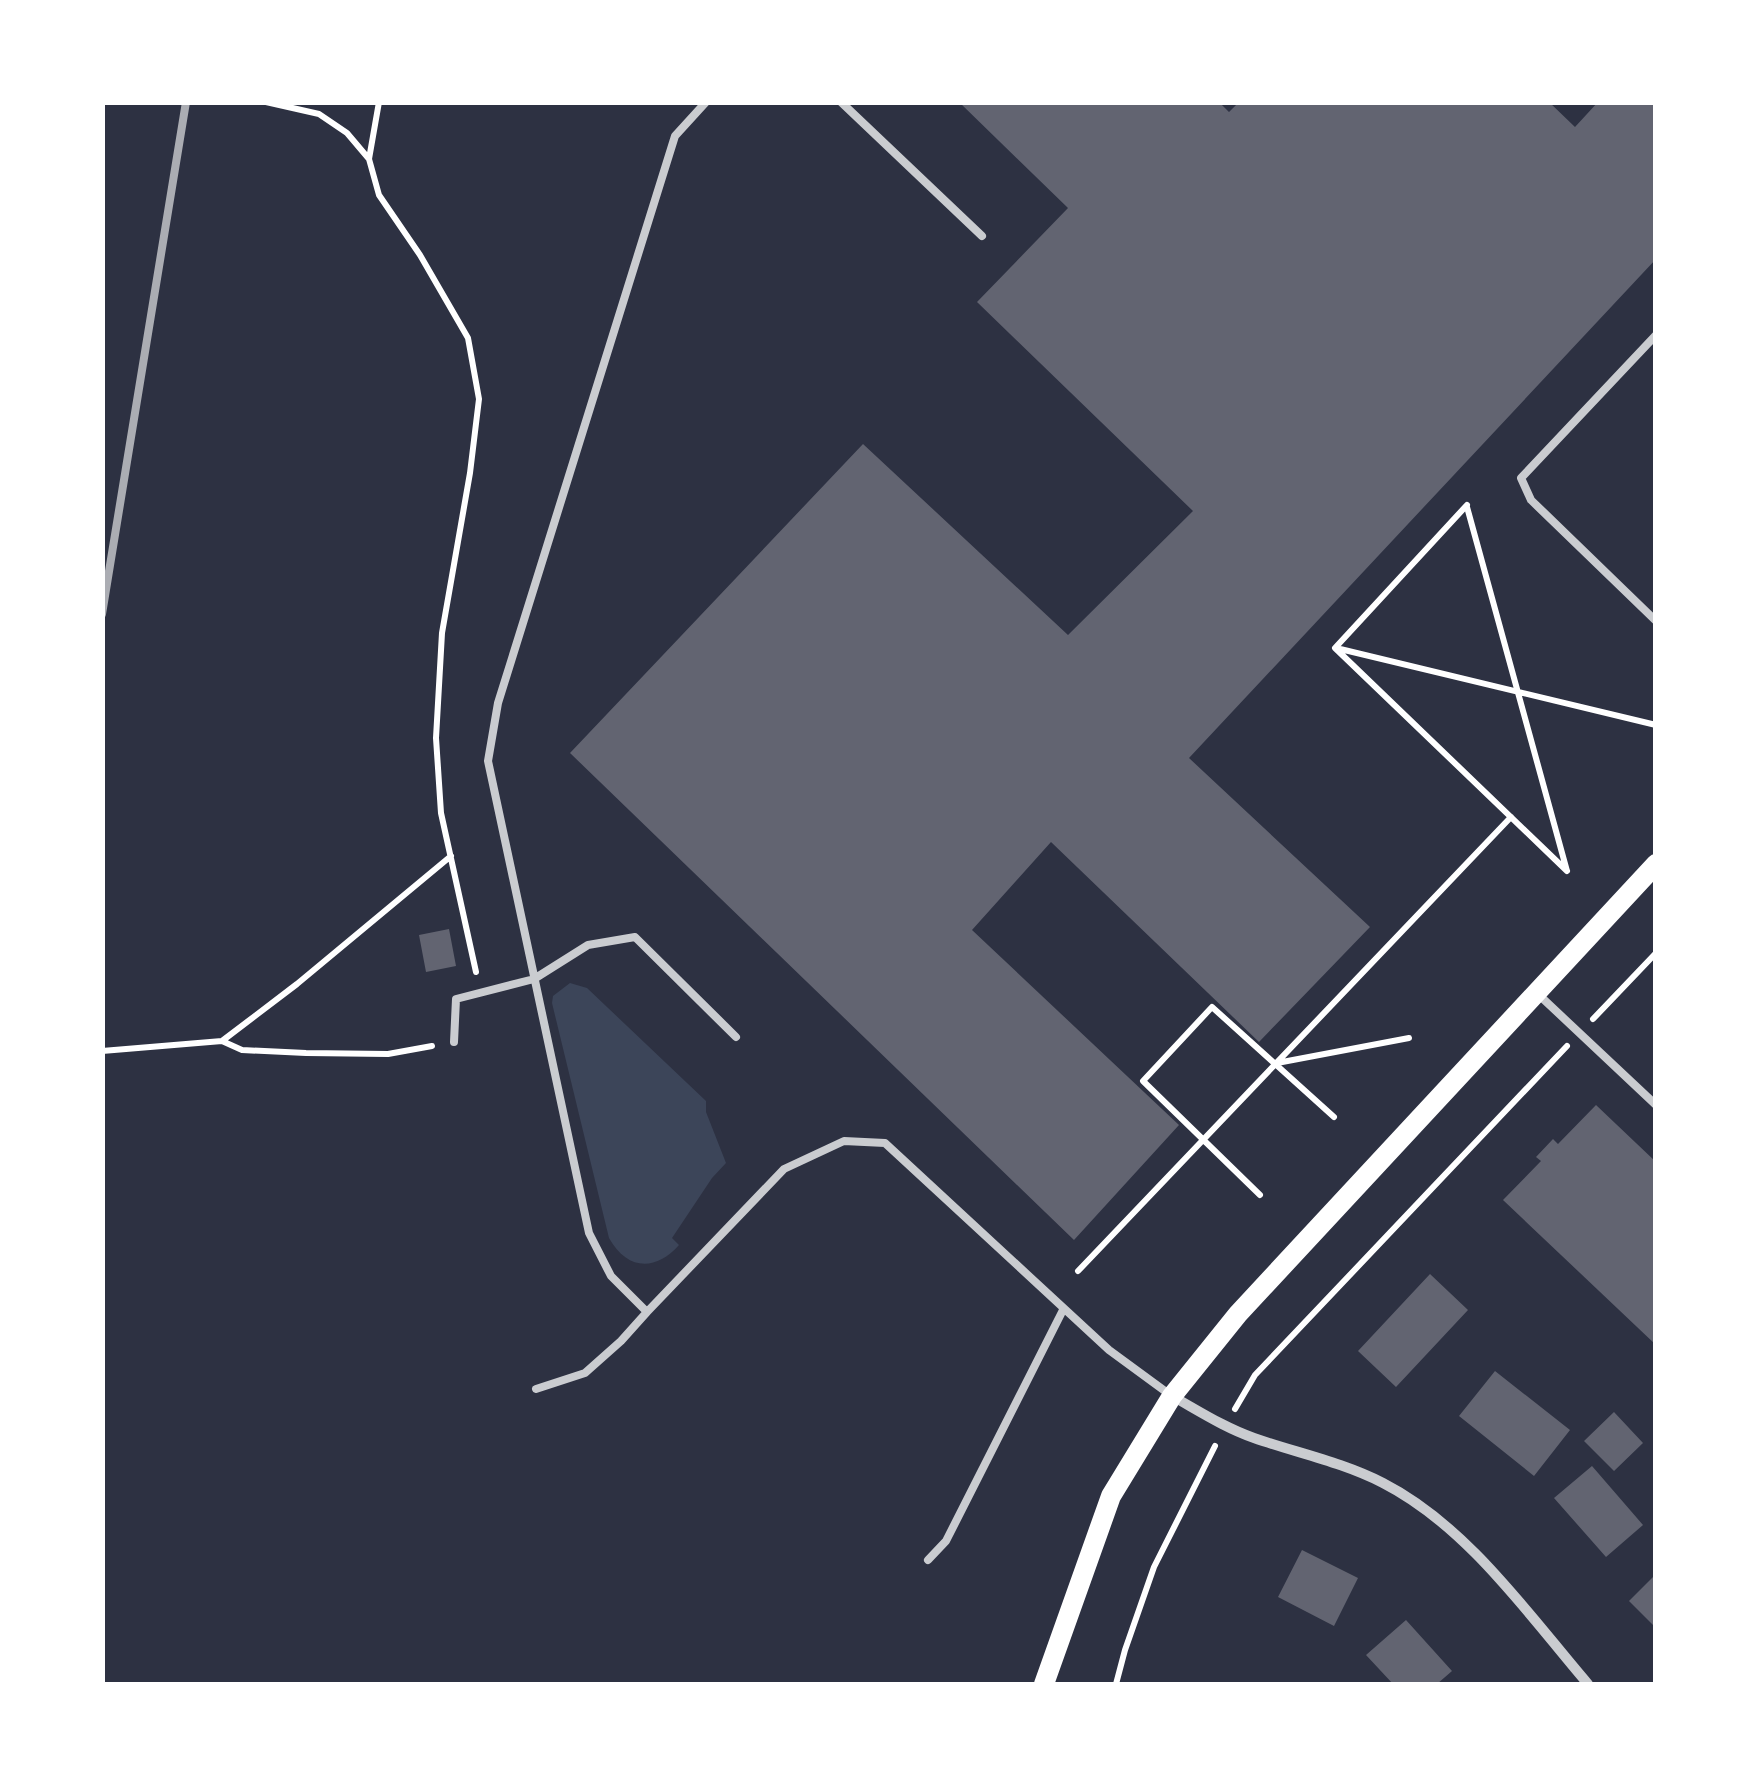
<svg xmlns="http://www.w3.org/2000/svg" width="1758" height="1787" viewBox="0 0 1758 1787" font-family="'PT Sans',sans-serif">
<style>
.green{fill:#3c4559}
.building{fill:#626471}
.lines{fill:none;stroke-linecap:round;stroke-linejoin:round}
.path{stroke:#fff;stroke-width:6}
.service{stroke:#caccd0;stroke-width:8}
.minor{stroke:#caccd0;stroke-width:10}
.secondary{stroke:#fff;stroke-width:20}
.rail{stroke:#abadb3;stroke-width:8}
</style>
<rect width="100%" height="100%" fill="#2d3142"/>
<path class="green" d="M 570,983 L 587,988 L 706,1101 L 706,1112 L 726,1163 L 712,1178 L 672,1238 L 679,1245 C 655,1272 627,1270 609,1238 L 552,1003 L 553,996 Z"/>
<path class="building" d="M 959,102 L 1219,102 L 1229,112 L 1239,102 L 1549,102 L 1575,127 L 1598,102 L 1656,102 L 1656,259 L 1189,758 L 1370,927 L 1259,1042 L 1051,842 L 972,930 L 1179,1125 L 1074,1240 L 570,753 L 863,444 L 1068,635 L 1193,511 L 977,302 L 1068,208 Z
M 449,929 L 456,966 L 426,972 L 419,935 Z
M 1596,1105 L 1656,1162 L 1656,1345 L 1503,1200 L 1541,1161 L 1536,1157 L 1553,1139 L 1558,1144 Z
M 1430,1274 L 1468,1310 L 1396,1387 L 1358,1351 Z
M 1495,1371 L 1570,1430 L 1534,1476 L 1459,1416 Z
M 1614,1412 L 1643,1443 L 1614,1471 L 1584,1441 Z
M 1592,1466 L 1643,1525 L 1606,1557 L 1554,1498 Z
M 1302,1550 L 1358,1578 L 1334,1626 L 1278,1597 Z
M 1656,1574 L 1656,1628 L 1629,1601 Z
M 1406,1620 L 1452,1671 L 1437,1684 L 1393,1684 L 1366,1655 Z"/>
<g class="lines">
<path class="path" d="M 266,102 L 319,114 L 347,133 L 369,159
M 379,102 L 369,159 L 379,195 L 420,255 L 468,338 L 479,399 L 470,473 L 442,633 L 436,738 L 441,813 L 476,972
M 1467,505 L 1335,648 L 1567,871
M 1467,507 L 1567,871
M 1336,648 L 1656,725
M 1593,1019 L 1656,953
M 222,1041 L 242,1050 L 306,1053 L 388,1054 L 432,1046
M 102,1051 L 222,1041 L 297,984 L 451,856
M 1277,1063 L 1409,1038
M 1260,1195 L 1143,1081 L 1212,1007 L 1334,1117
M 1078,1271 L 1511,817
M 1235,1409 L 1255,1375 L 1567,1046
M 1116,1684 L 1125,1650 L 1154,1567 L 1215,1446"/>
<path class="service" d="M 706,102 L 675,136 L 498,703 L 488,761 L 589,1233 L 611,1276 L 647,1312 L 784,1169 L 844,1141 L 885,1143 L 1109,1350 L 1169,1394
M 841,102 L 982,236
M 1656,335 L 1521,478 L 1531,500 L 1656,621
M 1539,995 L 1656,1105
M 454,1042 L 456,999 L 534,979 L 588,945 L 635,937 L 736,1037
M 536,1389 L 585,1373 L 621,1341 L 647,1312
M 928,1560 L 946,1541 L 1063,1310"/>
<path class="minor" d="M 1172,1396 C 1199,1411 1225,1428 1254,1438 C 1297,1453 1342,1462 1383,1483 C 1467,1526 1528,1614 1588,1684"/>
<path class="secondary" d="M 1044,1684 L 1111,1496 L 1172,1396 L 1238,1314 L 1656,864"/>
<path class="rail" d="M 102,614 L 186,102"/>
</g>
<rect width="1758" height="1787" fill="none" stroke="#ffffff" stroke-width="210"/>
</svg>
